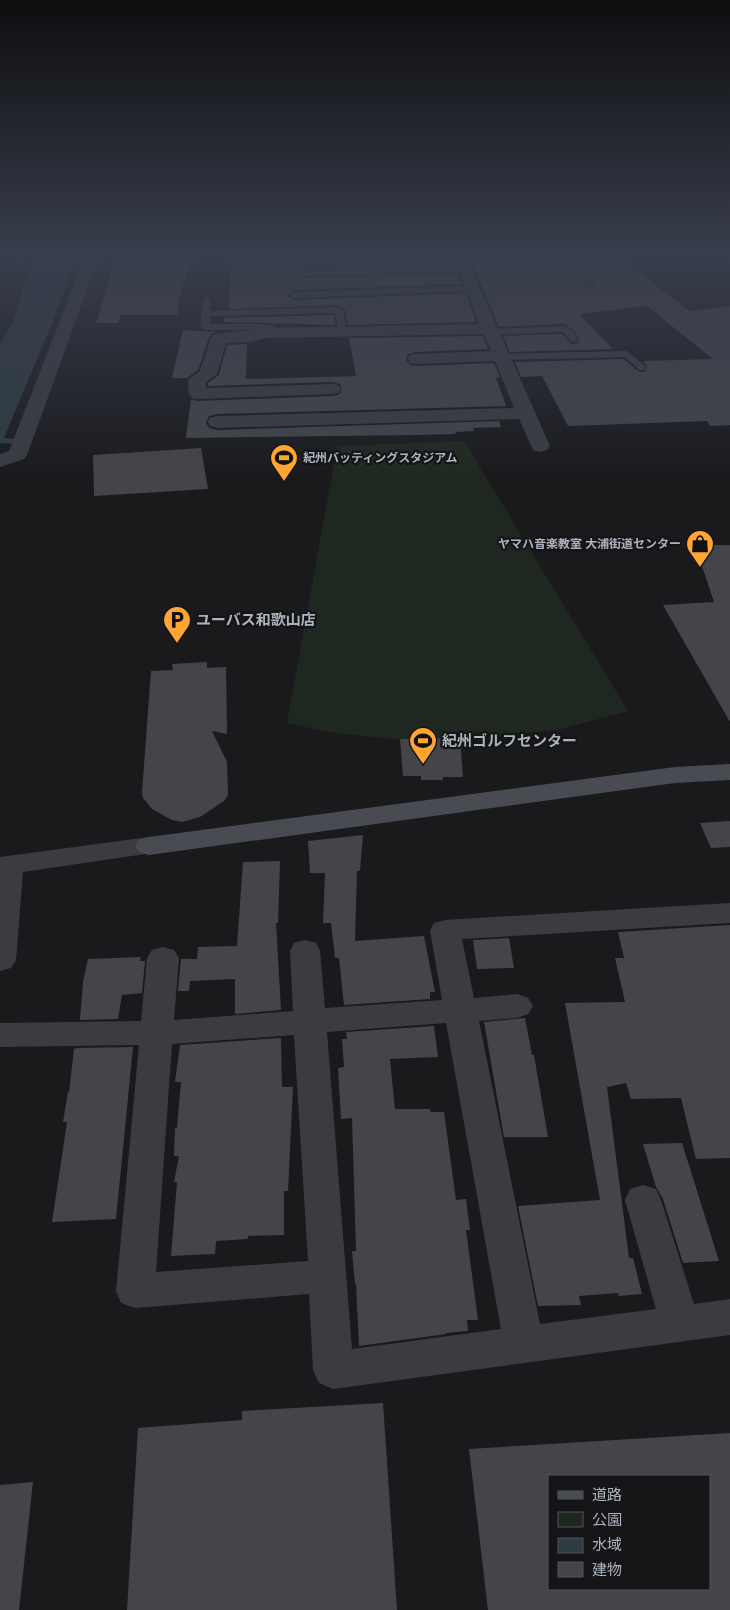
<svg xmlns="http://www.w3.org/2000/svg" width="730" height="1610" viewBox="0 0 730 1610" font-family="Raleway,'Noto Sans JP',sans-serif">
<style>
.green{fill:#1f2820}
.water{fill:#2e3b42}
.building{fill:#44454a;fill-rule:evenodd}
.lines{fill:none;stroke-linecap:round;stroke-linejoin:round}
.path{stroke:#404449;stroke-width:2;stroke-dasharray:1 2.5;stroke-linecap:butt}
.lane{fill:#3b3c42;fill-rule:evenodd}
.street{fill:#3b3c42;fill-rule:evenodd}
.secondary{fill:#484c52;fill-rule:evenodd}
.labels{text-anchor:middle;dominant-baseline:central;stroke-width:4.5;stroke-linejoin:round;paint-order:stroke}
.far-poi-label{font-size:12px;font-weight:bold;fill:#abb3bd;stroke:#151518;text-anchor:start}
.poi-label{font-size:15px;font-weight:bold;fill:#abb3bd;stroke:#151518;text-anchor:start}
</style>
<rect width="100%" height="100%" fill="#1a1a1d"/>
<path class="green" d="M 464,441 L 628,711 L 557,730 L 468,738 L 394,739 L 328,732 L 287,723 L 337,446 Z"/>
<path class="water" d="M 35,254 L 77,254 L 52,323 L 4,438 L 16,439 L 13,444 L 0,443 L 0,344 L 12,323 Z"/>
<path class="building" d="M 117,254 L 195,254 L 181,290 L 177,315 L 121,315 L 118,323 L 96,323 Z
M 231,254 L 451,254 L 307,259 L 301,264 L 307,267 L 454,262 L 456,266 L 306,270 L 300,275 L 306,278 L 458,274 L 462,284 L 293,290 L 287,295 L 293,300 L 466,293 L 476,322 L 348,325 L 345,310 L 339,305 L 229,309 Z
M 469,254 L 557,255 L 588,287 L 595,286 L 595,280 L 571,254 L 617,254 L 689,311 L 730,306 L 730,425 L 711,426 L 707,421 L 568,426 L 542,376 L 521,377 L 515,362 L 624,359 L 638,371 L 645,372 L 647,366 L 643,361 L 713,359 L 647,306 L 579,314 L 613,349 L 510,352 L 503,336 L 562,334 L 571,344 L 578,343 L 579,339 L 575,332 L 565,324 L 499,327 Z
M 333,315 L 336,325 L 224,322 L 224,318 Z
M 183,330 L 218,332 L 213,333 L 209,337 L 198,370 L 187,378 L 172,378 Z
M 483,336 L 488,349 L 416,352 L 408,354 L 406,360 L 410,365 L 416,366 L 494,363 L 500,377 L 496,378 L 506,406 L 217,414 L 209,416 L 206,423 L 209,428 L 217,430 L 499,421 L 501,427 L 473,428 L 474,431 L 455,432 L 456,434 L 414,435 L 186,438 L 191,399 L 198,401 L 332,396 L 338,395 L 342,390 L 340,384 L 332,382 L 208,386 L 208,383 L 219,375 L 227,345 L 247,344 L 246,379 L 326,377 L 356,376 L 349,338 Z
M 201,448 L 208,489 L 94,496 L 93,455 Z
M 695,545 L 730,545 L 730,722 L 663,605 L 714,602 Z
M 207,662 L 207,668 L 226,667 L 227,734 L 212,731 L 227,762 L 228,795 L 224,801 L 200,817 L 182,822 L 172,820 L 152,809 L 143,798 L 142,792 L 151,671 L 173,670 L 172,664 Z
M 460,738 L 463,777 L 443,777 L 443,780 L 421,780 L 421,776 L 403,776 L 400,739 Z
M 730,821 L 730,847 L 711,848 L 700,823 Z
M 363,835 L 360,871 L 357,871 L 355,941 L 424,936 L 435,992 L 430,992 L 430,999 L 344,1005 L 339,958 L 335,958 L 331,923 L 323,923 L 325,873 L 310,873 L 308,841 Z
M 280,861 L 278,923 L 276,923 L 281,1010 L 235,1014 L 235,979 L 190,981 L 189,991 L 178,991 L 181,959 L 197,959 L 198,947 L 237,946 L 243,862 Z
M 730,925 L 730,1158 L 696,1159 L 681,1098 L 631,1099 L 626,1083 L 607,1087 L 629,1258 L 633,1258 L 642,1294 L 619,1296 L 618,1293 L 579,1296 L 581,1305 L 538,1306 L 518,1206 L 600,1200 L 565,1003 L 625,1002 L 615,958 L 624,958 L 618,932 Z
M 509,938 L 514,968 L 477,969 L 473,940 Z
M 141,957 L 140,961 L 145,961 L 142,993 L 122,995 L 118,1019 L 80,1020 L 83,982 L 88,959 Z
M 525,1018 L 532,1055 L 534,1055 L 548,1137 L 504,1137 L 484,1022 Z
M 434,1026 L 438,1057 L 390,1059 L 395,1109 L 430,1109 L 431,1112 L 444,1112 L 456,1200 L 466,1199 L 470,1230 L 466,1230 L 478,1320 L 467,1320 L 468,1331 L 446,1333 L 446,1334 L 359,1346 L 356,1284 L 355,1284 L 352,1251 L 356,1251 L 352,1118 L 341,1119 L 338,1068 L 344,1067 L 342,1039 L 347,1039 L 346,1032 Z
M 281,1038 L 282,1087 L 293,1087 L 288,1191 L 284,1191 L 284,1235 L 248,1236 L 248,1239 L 216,1241 L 215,1254 L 171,1256 L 177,1182 L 174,1182 L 179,1156 L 174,1156 L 175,1128 L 177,1128 L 181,1082 L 175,1082 L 180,1045 Z
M 133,1047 L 116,1219 L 52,1222 L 67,1122 L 63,1122 L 68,1092 L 69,1092 L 74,1049 L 77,1048 Z
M 682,1143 L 719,1261 L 683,1263 L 663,1199 L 656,1187 L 643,1144 Z
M 383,1403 L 397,1610 L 127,1610 L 138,1428 L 242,1420 L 242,1411 Z
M 730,1433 L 730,1610 L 488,1610 L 469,1449 ZM 549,1476 L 709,1476 L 709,1589 L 549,1589 Z
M 33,1482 L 19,1610 L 0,1610 L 0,1485 Z"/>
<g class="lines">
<path class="path" d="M 0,301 L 21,262 L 23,254"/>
<path class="lane" d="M 559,254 L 568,254 L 594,281 L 594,285 L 588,285 Z
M 462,256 L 466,258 L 465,260 L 307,265 L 303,263 L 307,261 Z
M 466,268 L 470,270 L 469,272 L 306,276 L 302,274 L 306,272 Z
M 473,286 L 476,287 L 476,291 L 293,298 L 289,295 L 293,292 Z
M 207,297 L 211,300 L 210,311 L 339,307 L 343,310 L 347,332 L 343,335 L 339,332 L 335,313 L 210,316 L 209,324 L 266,324 L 274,326 L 276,333 L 272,336 L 269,335 L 266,330 L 204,330 L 200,327 L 203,300 Z
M 565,326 C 570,328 579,337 577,342 L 571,342 L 563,332 L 491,335 L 487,332 L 491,329 Z
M 627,351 L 645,366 L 645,370 L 639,370 L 625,357 L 502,360 L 497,357 L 502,354 Z"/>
<path class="street" d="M 86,254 L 100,254 L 27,455 L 24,459 L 0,467 L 0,454 L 9,451 Z
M 453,254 L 467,254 L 479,286 L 550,446 L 547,450 L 540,452 L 533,450 L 519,419 L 217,428 L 210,426 L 208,422 L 210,418 L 217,416 L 514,408 L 495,361 L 416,364 L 410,363 L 408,359 L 410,355 L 416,354 L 491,351 L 484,334 L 266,338 L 250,342 L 226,343 L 217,374 L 206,382 L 206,388 L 332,384 L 338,385 L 341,389 L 338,393 L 332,394 L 198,399 L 192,398 L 189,394 L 188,380 L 200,371 L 211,338 L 213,335 C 230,330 248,332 266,328 L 479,324 Z
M 149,837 L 159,840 L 163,846 L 159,852 L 23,872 L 16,960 L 11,968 L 0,971 L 0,857 Z
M 730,903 L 730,923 L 462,939 L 474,998 L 517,994 L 528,998 L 533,1006 L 528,1014 L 517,1018 L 479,1021 L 540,1324 L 656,1309 L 625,1200 L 630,1189 L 643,1185 L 656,1189 L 661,1200 L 694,1304 L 730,1299 L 730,1335 L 333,1389 L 319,1383 L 313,1370 L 309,1294 L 135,1308 L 121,1303 L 116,1291 L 139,1045 L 0,1047 L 0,1023 L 141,1021 L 147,958 L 152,950 L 163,947 L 174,950 L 179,958 L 174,1020 L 293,1011 L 290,951 L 294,943 L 305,940 L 316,943 L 320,951 L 325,1008 L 442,1000 L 430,930 L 434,923 L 445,920 ZM 446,1023 L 501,1329 L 352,1349 L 327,1032 ZM 294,1035 L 308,1261 L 156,1272 L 172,1044 Z"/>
<path class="secondary" d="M 730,764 L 730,780 L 675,783 L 149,855 L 139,852 L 135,846 L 139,840 L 149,837 L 675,767 Z"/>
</g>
<linearGradient id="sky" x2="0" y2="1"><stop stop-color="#0e0e10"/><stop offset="0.53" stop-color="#383e4c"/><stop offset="1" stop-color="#383e4c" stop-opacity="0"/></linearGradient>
<rect width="730" height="480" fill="url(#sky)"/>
<defs>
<symbol id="stadium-pin" viewBox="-11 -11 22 30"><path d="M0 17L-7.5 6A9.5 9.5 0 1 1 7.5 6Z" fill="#ffa530" stroke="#151518"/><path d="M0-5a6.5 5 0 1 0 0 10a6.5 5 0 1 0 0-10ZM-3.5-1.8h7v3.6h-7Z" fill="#111"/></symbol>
<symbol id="shop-pin" viewBox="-11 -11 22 30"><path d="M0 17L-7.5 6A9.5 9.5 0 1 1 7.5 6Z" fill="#ffa530" stroke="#151518"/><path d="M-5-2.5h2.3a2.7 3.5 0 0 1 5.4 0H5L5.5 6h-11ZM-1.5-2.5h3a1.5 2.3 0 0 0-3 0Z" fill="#111"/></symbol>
<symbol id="parking-pin" viewBox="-11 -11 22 30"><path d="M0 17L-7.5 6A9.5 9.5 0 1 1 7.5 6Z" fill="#ffa530" stroke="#151518"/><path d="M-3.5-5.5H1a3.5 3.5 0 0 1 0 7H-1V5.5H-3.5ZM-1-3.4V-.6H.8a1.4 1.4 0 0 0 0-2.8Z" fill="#111"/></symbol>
</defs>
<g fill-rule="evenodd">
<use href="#stadium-pin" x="268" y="442" width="32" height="43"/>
<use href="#shop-pin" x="684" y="528" width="32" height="43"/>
<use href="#parking-pin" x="161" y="604" width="32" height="43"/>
<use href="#stadium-pin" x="407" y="725" width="32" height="43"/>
</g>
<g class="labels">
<g class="far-poi-label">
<text x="303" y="458">紀州バッティングスタジアム</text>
<text x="681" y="544" text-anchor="end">ヤマハ音楽教室 大浦街道センター</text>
</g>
<g class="poi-label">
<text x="196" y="620">ユーバス和歌山店</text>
<text x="442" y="741">紀州ゴルフセンター</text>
</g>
</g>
<rect x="548" y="1475" width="162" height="115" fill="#151518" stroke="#51545a"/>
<rect x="558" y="1491" width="25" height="8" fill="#484c52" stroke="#51545a"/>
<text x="592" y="1500" font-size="15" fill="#abb3bd">道路</text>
<rect x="558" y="1512" width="25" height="15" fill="#1f2820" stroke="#51545a"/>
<text x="592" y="1525" font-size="15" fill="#abb3bd">公園</text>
<rect x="558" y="1538" width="25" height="15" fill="#2e3b42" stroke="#51545a"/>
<text x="592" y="1550" font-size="15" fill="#abb3bd">水域</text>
<rect x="558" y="1562" width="25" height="15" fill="#44454a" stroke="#51545a"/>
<text x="592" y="1575" font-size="15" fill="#abb3bd">建物</text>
</svg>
